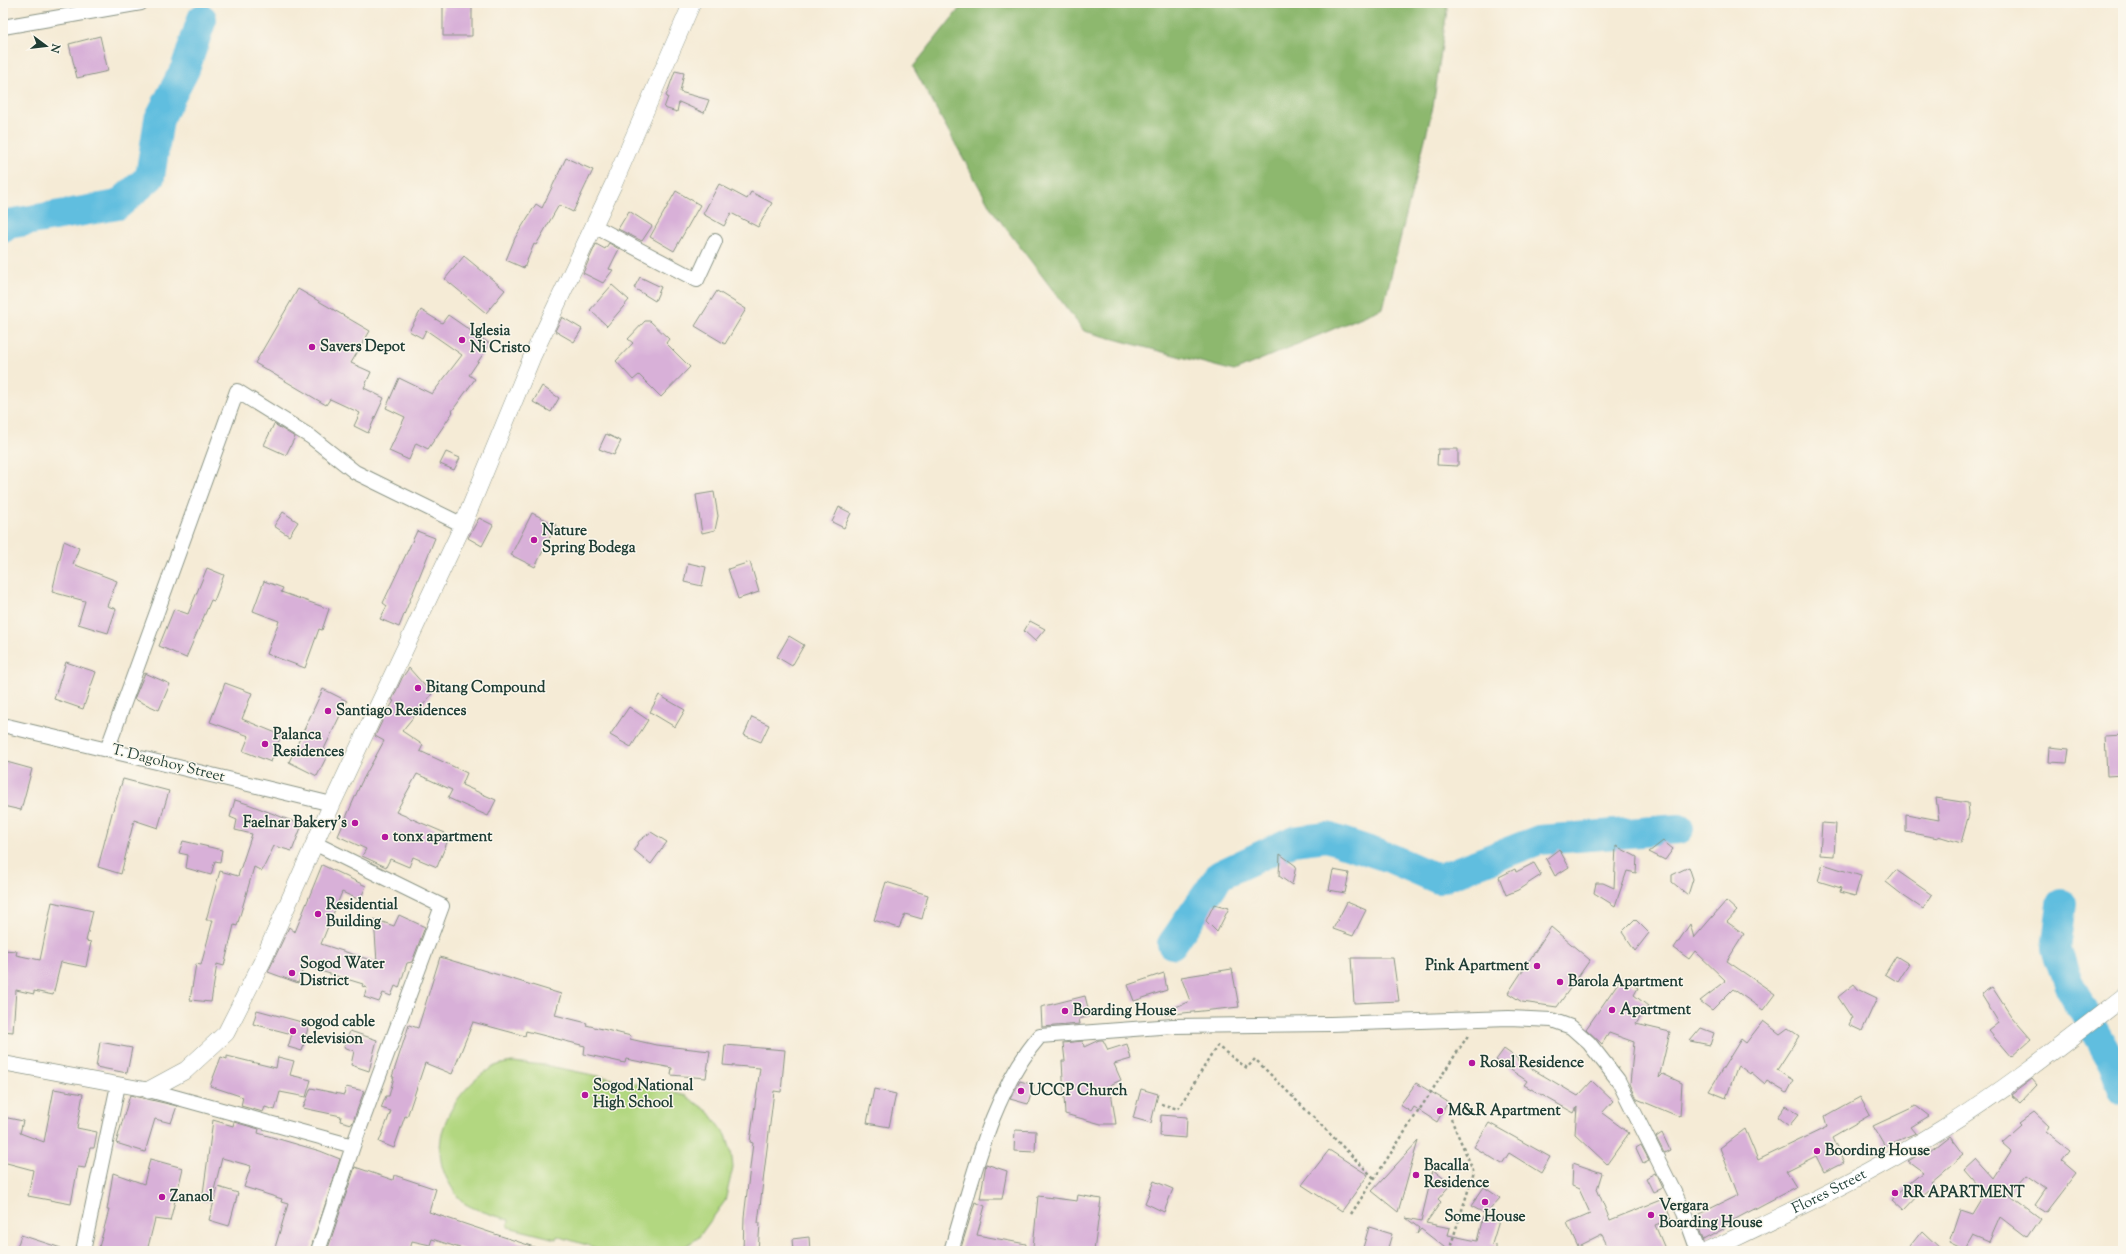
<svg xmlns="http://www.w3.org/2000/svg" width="2126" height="1254" viewBox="0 0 2126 1254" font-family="'Sorts Mill Goudy',serif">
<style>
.green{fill:#b2d780;stroke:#688a5a}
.forest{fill:#8db86e;stroke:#567a51}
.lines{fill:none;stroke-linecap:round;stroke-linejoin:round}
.river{stroke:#61bedf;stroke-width:30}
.building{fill:#d8b0d8}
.minor-casing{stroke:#8a9485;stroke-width:16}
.tertiary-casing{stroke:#8a9485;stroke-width:18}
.path{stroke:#8a9485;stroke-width:2.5;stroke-dasharray:3 3;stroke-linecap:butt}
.minor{stroke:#fff;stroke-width:14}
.tertiary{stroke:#fff;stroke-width:17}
.poi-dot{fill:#b5179e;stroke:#fbf7ec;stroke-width:1.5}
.labels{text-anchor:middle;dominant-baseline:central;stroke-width:3;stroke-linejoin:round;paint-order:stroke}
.poi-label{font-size:15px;font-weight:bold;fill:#1f3d34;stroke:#fbf7ec;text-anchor:start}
.street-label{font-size:15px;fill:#1f3d34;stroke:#fbf7ec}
</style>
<rect width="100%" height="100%" fill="#fbf7ec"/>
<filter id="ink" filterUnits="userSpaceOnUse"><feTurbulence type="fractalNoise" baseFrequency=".025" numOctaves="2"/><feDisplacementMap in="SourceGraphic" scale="8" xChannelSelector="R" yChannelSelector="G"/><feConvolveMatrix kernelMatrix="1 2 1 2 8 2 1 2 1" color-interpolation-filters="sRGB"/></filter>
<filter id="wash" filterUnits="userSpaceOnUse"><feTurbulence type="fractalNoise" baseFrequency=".012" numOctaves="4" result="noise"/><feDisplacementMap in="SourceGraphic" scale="16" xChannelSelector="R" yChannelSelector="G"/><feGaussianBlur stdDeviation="0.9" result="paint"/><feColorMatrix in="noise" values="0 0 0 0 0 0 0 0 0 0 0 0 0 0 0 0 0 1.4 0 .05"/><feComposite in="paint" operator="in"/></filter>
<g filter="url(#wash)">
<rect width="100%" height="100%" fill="#f5ebd6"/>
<path class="green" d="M 512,1062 L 544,1065 L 652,1087 L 686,1096 L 709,1112 L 726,1135 L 731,1151 L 733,1167 L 725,1201 L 698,1238 L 683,1248 L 676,1251 L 606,1251 L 557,1236 L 556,1239 L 508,1227 L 509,1220 C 497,1216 474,1210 464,1203 C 457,1197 452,1188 448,1181 C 425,1139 456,1087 495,1066 C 500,1064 507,1063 512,1062 Z"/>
<path class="forest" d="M 964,3 L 1448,3 L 1433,107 L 1383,308 L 1234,371 L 1084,331 L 992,210 L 913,67 Z"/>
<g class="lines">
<path class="river" d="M 3,228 L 8,224 L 118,205 L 150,177 L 159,119 L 185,69 L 202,19
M 2062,904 L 2056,949 L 2070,987 L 2113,1063 L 2123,1090
M 1172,944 L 1220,875 L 1292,841 L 1327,837 L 1390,858 L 1438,879 L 1539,840 L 1679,829"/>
</g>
<g id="blocks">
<path class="building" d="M 443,3 L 472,3 L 472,36 L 443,36 Z
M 100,36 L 108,71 L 77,78 L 69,44 Z
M 675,71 L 684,73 L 680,92 L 709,100 L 704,113 L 679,102 L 677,112 L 664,108 L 668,97 L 666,96 Z
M 566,158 L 593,170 L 573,212 L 559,205 L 536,245 L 534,244 L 524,268 L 506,260 L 515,238 L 536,204 L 542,208 Z
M 719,184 L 747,199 L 751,192 L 772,203 L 758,227 L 731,213 L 724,226 L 703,214 Z
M 676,191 L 700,205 L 674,251 L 650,237 Z
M 629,211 L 652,226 L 642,241 L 618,229 Z
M 609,243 L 619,249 L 609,269 L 613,270 L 603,283 L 583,273 L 596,244 L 605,249 Z
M 464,256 L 505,290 L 486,313 L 445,279 Z
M 640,277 L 661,287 L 655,301 L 634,288 Z
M 612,285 L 629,300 L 607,326 L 590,310 Z
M 298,289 L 370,331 L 351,363 L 371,372 L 364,388 L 384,398 L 368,433 L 354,426 L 360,413 L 330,399 L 326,405 L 255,363 Z
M 717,291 L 746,309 L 725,344 L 695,326 Z
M 421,310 L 442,323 L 448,315 L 490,344 L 469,375 L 475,379 L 452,411 L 453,412 L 428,449 L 416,443 L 409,460 L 389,451 L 405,417 L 386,408 L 399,378 L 432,394 L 462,355 L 426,330 L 422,338 L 409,331 Z
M 562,317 L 582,329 L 574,342 L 555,331 Z
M 645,321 L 650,321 L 669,339 L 666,343 L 690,367 L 661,397 L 639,375 L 633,380 L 616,361 L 633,343 L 628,339 Z
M 542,386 L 559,398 L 551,412 L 533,402 Z
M 274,424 L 295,437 L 286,455 L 264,445 Z
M 606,434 L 621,441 L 614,455 L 599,449 Z
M 1438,449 L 1458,449 L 1458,466 L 1437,465 Z
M 446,452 L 460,458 L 454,470 L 440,464 Z
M 714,492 L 718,516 L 715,530 L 702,533 L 696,495 Z
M 839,507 L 851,513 L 844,528 L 832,522 Z
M 283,512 L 298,522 L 289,536 L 274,526 Z
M 532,513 L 556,525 L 535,567 L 511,555 Z
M 479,518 L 493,525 L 482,546 L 468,538 Z
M 417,531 L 435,538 L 399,627 L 380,619 L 387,606 L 383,603 Z
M 64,541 L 79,548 L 73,564 L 117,581 L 107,606 L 116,609 L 108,633 L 78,624 L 85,601 L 52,592 Z
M 750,562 L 759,592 L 738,599 L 728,569 Z
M 688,563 L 706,567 L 702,586 L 684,582 Z
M 207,568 L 224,575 L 214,601 L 211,600 L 186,658 L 159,646 L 174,609 L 188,614 Z
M 264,581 L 283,588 L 281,592 L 329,609 L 322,630 L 319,629 L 305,668 L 267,654 L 279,621 L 253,611 Z
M 1030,621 L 1045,629 L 1035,641 L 1024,631 Z
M 789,636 L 804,645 L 792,666 L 777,657 Z
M 66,662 L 96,672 L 83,709 L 54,699 Z
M 409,668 L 432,694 L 402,731 L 423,745 L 420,751 L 467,773 L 462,785 L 496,800 L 488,816 L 448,798 L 452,790 L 417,774 L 396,812 L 445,833 L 443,838 L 448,840 L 437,867 L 413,857 L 409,867 L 390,859 L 386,867 L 362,856 L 366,849 L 338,836 L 361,783 L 384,741 L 375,736 L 385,715 L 394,701 L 392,700 L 402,678 Z
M 145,673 L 170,684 L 159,710 L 134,699 Z
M 225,683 L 252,693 L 242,719 L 281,735 L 271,762 L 243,751 L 249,736 L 210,722 Z
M 323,689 L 347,701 L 324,749 L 329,752 L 317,776 L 289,762 Z
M 659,695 L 685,710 L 675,727 L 650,712 Z
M 629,707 L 648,720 L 631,747 L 610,735 Z
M 752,717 L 769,725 L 761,742 L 744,735 Z
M 2123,735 L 2123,775 L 2107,776 L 2105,736 Z
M 2049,747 L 2069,749 L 2067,763 L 2048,762 Z
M 3,761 L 32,769 L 21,810 L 3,806 Z
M 123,779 L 169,791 L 158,828 L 134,820 L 121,874 L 98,867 L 112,813 Z
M 1936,798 L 1968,803 L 1969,814 L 1961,843 L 1938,836 L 1938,838 L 1906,832 L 1906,814 L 1939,820 Z
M 235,800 L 248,804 L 302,825 L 292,851 L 274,846 L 262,871 L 254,867 L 237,926 L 234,925 L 224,966 L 217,964 L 211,1002 L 190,1000 L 196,964 L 201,965 L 213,920 L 206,920 L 220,871 L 238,876 L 252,834 L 235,830 L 237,820 L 230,817 Z
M 1822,823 L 1836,824 L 1834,856 L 1820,855 Z
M 651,832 L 667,842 L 651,864 L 634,850 L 639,841 Z
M 183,841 L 222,850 L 220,862 L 215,861 L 211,875 L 186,868 L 188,855 L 179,853 Z
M 1663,841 L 1673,849 L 1665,860 L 1649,852 Z
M 1616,846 L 1637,857 L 1636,873 L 1627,871 L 1615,906 L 1594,893 L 1596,883 L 1603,883 L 1614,888 Z
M 1559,849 L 1569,867 L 1555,876 L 1546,859 Z
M 1280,854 L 1296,866 L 1292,885 L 1279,876 Z
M 1534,863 L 1541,875 L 1518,890 L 1506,895 L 1499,877 L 1515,869 L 1516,872 Z
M 1823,864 L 1861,876 L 1855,896 L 1840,892 L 1841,888 L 1818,881 Z
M 322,865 L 366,886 L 360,900 L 342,892 L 321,944 L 377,962 L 374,919 L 394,926 L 399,915 L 425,927 L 412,962 L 407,963 L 399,988 L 395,986 L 391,996 L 383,993 L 379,1002 L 364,997 L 367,988 L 362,986 L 363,984 L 304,966 L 298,983 L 268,972 L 289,927 L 295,932 Z
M 1689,867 L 1693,879 L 1688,895 L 1672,882 L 1672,875 Z
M 1333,870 L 1349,873 L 1345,893 L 1329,890 Z
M 1896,870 L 1932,895 L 1923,909 L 1905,897 L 1886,882 Z
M 886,882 L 928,895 L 922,919 L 905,914 L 899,928 L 874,920 Z
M 1726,901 L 1737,911 L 1727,922 L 1744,934 L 1727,961 L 1775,994 L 1763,1010 L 1733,989 L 1712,1010 L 1700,1001 L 1726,981 L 1695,951 L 1689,959 L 1674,948 L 1690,924 L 1694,938 Z
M 52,902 L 93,911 L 86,941 L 91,942 L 86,967 L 61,962 L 53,995 L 34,991 L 34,994 L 16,990 L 13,1032 L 3,1031 L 5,969 L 3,969 L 3,950 L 17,951 L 16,955 L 40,960 Z
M 1347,902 L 1366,910 L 1353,936 L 1333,929 Z
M 1214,904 L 1229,908 L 1217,932 L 1206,921 Z
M 1635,919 L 1649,933 L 1635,951 L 1622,932 Z
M 1551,927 L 1590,960 L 1557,1007 L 1522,1002 L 1508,993 Z
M 1896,956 L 1909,964 L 1898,982 L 1885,974 Z
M 440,957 L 561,994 L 555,1015 L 587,1023 L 586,1025 L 631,1036 L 630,1039 L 656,1045 L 710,1051 L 706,1078 L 671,1075 L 672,1068 L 626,1059 L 625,1063 L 584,1054 L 585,1046 L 526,1031 L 525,1036 L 473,1022 L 452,1074 L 425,1063 L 407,1117 L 405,1116 L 394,1148 L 379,1142 L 391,1111 L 381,1108 L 386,1096 L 389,1096 L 394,1077 L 392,1077 L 409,1025 L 418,1028 Z
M 1351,958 L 1393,958 L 1399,1001 L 1354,1003 Z
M 1232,969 L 1239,1007 L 1165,1015 L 1164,1012 L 1190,1001 L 1181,977 Z
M 1164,973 L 1167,990 L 1134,1001 L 1128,985 Z
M 1622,977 L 1638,988 L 1634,995 L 1648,1006 L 1636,1024 L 1670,1032 L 1659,1078 L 1663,1074 L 1682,1083 L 1680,1117 L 1637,1099 L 1630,1084 L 1634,1042 L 1609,1033 L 1602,1044 L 1586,1029 Z
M 1854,984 L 1858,989 L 1877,998 L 1862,1031 L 1849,1025 L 1852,1018 L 1838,997 Z
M 1992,987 L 2011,1016 L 2031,1039 L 2011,1057 L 1989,1031 L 1999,1023 L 1981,994 Z
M 1085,996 L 1090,1016 L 1079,1019 L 1080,1024 L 1042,1027 L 1041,1007 Z
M 257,1010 L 309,1024 L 302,1051 L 288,1047 L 292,1034 L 253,1024 Z
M 1763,1021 L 1780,1034 L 1788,1028 L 1799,1036 L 1777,1070 L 1794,1080 L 1787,1093 L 1767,1081 L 1765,1084 L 1751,1072 L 1750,1074 L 1738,1065 L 1726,1098 L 1709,1091 L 1741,1039 L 1746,1043 Z
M 1701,1028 L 1714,1033 L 1710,1045 L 1690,1041 Z
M 350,1031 L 377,1040 L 369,1071 L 351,1065 L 354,1051 L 344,1047 Z
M 1099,1040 L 1103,1040 L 1108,1050 L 1127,1044 L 1131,1059 L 1114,1064 L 1121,1080 L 1110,1085 L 1116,1124 L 1101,1124 L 1065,1114 L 1062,1061 L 1065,1061 L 1063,1043 L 1083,1041 L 1084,1047 Z
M 100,1042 L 132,1048 L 127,1073 L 96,1067 Z
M 725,1045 L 785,1050 L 781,1092 L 774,1091 L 758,1223 L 760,1223 L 758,1251 L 743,1251 L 744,1217 L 753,1143 L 750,1142 L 760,1068 L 723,1065 Z
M 1504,1049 L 1518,1059 L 1517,1060 L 1578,1096 L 1592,1081 L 1613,1101 L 1602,1113 L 1629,1133 L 1607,1164 L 1575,1134 L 1577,1107 L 1574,1113 L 1524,1085 L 1527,1081 L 1496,1060 Z
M 227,1056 L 276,1068 L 278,1057 L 294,1061 L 290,1075 L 311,1080 L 306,1097 L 280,1092 L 275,1110 L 265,1107 L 263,1112 L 241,1106 L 243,1097 L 210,1086 L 221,1057 L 227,1059 Z
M 2032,1079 L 2037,1085 L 2020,1103 L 2011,1095 Z
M 1020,1081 L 1034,1085 L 1028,1104 L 1010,1099 Z
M 1416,1083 L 1448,1102 L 1437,1122 L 1414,1107 L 1411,1112 L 1400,1105 Z
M 346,1087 L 364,1091 L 352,1124 L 340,1121 L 341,1116 L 303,1108 L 311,1088 L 344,1095 Z
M 54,1089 L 83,1094 L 77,1128 L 97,1132 L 94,1148 L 90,1148 L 85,1168 L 78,1167 L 71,1204 L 28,1196 L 33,1170 L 3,1162 L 3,1117 L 23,1121 L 20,1133 L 44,1142 Z
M 874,1089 L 896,1094 L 889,1127 L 867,1123 Z
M 1141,1089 L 1158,1094 L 1151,1123 L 1133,1118 Z
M 130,1095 L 177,1106 L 171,1123 L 155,1119 L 145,1152 L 116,1143 Z
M 1860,1097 L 1870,1115 L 1832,1137 L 1844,1162 L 1824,1172 L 1816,1156 L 1786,1171 L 1796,1187 L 1726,1224 L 1727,1227 L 1703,1240 L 1695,1216 L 1738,1195 L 1720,1148 L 1745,1129 L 1758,1160 L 1827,1127 L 1824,1117 Z
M 1785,1106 L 1799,1114 L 1789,1126 L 1777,1117 Z
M 1916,1106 L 1929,1116 L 1911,1127 L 1916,1133 L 1885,1146 L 1873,1126 Z
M 2034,1112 L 2049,1126 L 2046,1132 L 2070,1151 L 2062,1161 L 2076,1173 L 2046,1212 L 2035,1205 L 2046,1189 L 2026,1175 L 2008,1195 L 2040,1219 L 2027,1238 L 2001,1218 L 1990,1243 L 1973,1236 L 1965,1250 L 1949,1242 L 1960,1209 L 1972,1213 L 1984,1193 L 1965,1171 L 1977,1160 L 1993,1178 L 2011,1150 L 2002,1142 L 2021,1125 L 2019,1123 Z
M 1161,1115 L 1187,1117 L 1186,1138 L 1160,1136 Z
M 213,1120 L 233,1126 L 234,1122 L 259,1129 L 258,1133 L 320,1151 L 340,1159 L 310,1251 L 274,1251 L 288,1204 L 281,1202 L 282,1199 L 244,1187 L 251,1166 L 222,1158 L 211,1202 L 202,1201 Z
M 1489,1123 L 1550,1157 L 1541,1173 L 1509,1153 L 1502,1164 L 1474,1147 Z
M 1015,1130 L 1036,1131 L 1035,1152 L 1014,1151 Z
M 1662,1133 L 1670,1150 L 1664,1153 L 1656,1137 Z
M 1950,1136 L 1964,1154 L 1931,1182 L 1935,1186 L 1923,1196 L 1920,1192 L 1904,1209 L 1892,1198 L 1923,1172 L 1908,1161 L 1929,1149 L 1931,1151 Z
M 1418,1141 L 1398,1212 L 1372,1191 Z
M 1641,1145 L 1649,1160 L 1643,1163 L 1636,1148 Z
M 1329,1150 L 1368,1175 L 1342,1211 L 1302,1185 Z
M 150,1159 L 183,1168 L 170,1221 L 155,1219 L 147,1251 L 98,1251 L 109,1210 L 107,1210 L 113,1173 L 144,1184 Z
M 1573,1163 L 1602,1173 L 1597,1189 L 1610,1220 L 1663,1199 L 1671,1219 L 1655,1225 L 1666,1251 L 1610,1251 L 1602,1235 L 1578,1247 L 1567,1223 L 1590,1213 L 1579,1189 L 1572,1186 Z
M 986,1164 L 1007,1171 L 1002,1199 L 980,1199 Z
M 355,1167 L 393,1180 L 394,1175 L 436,1189 L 429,1212 L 537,1248 L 537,1251 L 469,1251 L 432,1239 L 430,1245 L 412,1241 L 410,1251 L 327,1251 Z
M 1433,1170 L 1451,1184 L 1438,1199 L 1441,1202 L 1426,1223 L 1450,1228 L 1448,1235 L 1477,1241 L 1483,1217 L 1499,1221 L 1492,1244 L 1496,1245 L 1496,1251 L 1449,1251 L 1421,1229 L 1417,1234 L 1419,1228 L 1406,1218 L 1421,1221 Z
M 1655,1173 L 1662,1188 L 1653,1192 L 1646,1178 Z
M 1154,1181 L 1173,1189 L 1164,1212 L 1145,1203 Z
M 218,1187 L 238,1193 L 229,1226 L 209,1220 Z
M 1484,1187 L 1500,1198 L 1486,1214 L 1471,1206 Z
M 1078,1195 L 1101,1199 L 1094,1251 L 1057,1251 L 1033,1247 L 1038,1196 L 1077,1201 Z
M 975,1202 L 985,1206 L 977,1235 L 1026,1244 L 1025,1251 L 960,1251 Z
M 1369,1227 L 1392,1234 L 1387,1251 L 1362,1251 Z
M 1922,1231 L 1943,1251 L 1906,1251 Z
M 21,1235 L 61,1248 L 60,1251 L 16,1251 Z
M 809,1237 L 810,1251 L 793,1251 L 792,1239 Z"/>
</g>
</g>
<g filter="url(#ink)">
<use href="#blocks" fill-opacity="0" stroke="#8a9485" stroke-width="1"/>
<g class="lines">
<defs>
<path id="minor" d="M 3,27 L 141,3
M 594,226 L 697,280 L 715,241
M 3,725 L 332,804
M 107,750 L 237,391 L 311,437 L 355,472 L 463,525
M 314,843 L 442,906 L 353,1146 L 318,1251
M 3,1063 L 149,1090 L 353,1146
M 83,1251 L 118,1085
M 951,1251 C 973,1180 991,1092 1040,1036 L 1173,1026 L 1330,1024 L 1509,1018 L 1552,1020 L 1571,1027 L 1589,1043 L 1618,1080 L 1684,1212 L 1698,1251"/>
<g id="tertiary">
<path d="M 149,1090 L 186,1070 L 226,1033 L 263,960 L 332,804 L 463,525 L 532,357 L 613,185 L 692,3"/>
<path id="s1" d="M 1708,1251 C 1787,1213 1867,1176 1942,1129 C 2005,1090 2064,1043 2123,997"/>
</g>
</defs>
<use href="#minor" class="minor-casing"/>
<use href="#tertiary" class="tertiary-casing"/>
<path class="path" d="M 1161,1104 L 1178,1109 L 1217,1046 L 1247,1068 L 1255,1059 L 1375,1179
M 1351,1214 L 1469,1034
M 1449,1251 L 1474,1172 L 1451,1119"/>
<use href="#minor" class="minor"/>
<use href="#tertiary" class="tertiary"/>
</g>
</g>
<g class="poi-dot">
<circle cx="462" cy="340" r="4"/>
<circle cx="312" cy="347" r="4"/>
<circle cx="534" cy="540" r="4"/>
<circle cx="418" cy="688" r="4"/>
<circle cx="328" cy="711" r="4"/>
<circle cx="265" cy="744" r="4"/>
<circle cx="355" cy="823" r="4"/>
<circle cx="385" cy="837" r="4"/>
<circle cx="318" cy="914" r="4"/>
<circle cx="1537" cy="966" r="4"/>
<circle cx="292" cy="973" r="4"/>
<circle cx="1560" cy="982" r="4"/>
<circle cx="1612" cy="1010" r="4"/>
<circle cx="1065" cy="1011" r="4"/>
<circle cx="293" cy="1031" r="4"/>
<circle cx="1472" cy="1063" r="4"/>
<circle cx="1021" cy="1091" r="4"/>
<circle cx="585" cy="1095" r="4"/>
<circle cx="1440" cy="1111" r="4"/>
<circle cx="1817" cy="1151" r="4"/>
<circle cx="1416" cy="1175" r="4"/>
<circle cx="1895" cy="1193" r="4"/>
<circle cx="162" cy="1197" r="4"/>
<circle cx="1485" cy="1202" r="4"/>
<circle cx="1651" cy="1215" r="4"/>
</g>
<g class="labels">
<g class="poi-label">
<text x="470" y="331">Iglesia<tspan x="470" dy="17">Ni Cristo</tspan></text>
<text x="320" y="347">Savers Depot</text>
<text x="542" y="531">Nature<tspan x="542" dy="17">Spring Bodega</tspan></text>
<text x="426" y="688">Bitang Compound</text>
<text x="336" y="711">Santiago Residences</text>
<text x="273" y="735">Palanca<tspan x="273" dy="17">Residences</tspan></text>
<text x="347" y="823" text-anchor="end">Faelnar Bakery's</text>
<text x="393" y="837">tonx apartment</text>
<text x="326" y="905">Residential<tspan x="326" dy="17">Building</tspan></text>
<text x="300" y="964">Sogod Water<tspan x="300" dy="17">District</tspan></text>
<text x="1529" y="966" text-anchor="end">Pink Apartment</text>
<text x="1568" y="982">Barola Apartment</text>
<text x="1620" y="1010">Apartment</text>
<text x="1073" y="1011">Boarding House</text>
<text x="301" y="1022">sogod cable<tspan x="301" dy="17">television</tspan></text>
<text x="1480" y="1063">Rosal Residence</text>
<text x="593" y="1086">Sogod National<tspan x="593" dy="17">High School</tspan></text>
<text x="1029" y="1091">UCCP Church</text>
<text x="1448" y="1111">M&amp;R Apartment</text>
<text x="1825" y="1151">Boording House</text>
<text x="1424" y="1166">Bacalla<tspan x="1424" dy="17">Residence</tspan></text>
<text x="1903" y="1193">RR APARTMENT</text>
<text x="170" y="1197">Zanaol</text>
<text x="1659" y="1206">Vergara<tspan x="1659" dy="17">Boarding House</tspan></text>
<text x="1485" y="1217" text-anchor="middle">Some House</text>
</g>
<g class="street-label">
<text transform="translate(168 764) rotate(14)">T. Dagohoy Street</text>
<text stroke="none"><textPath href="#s1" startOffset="135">Flores Street</textPath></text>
</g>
</g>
<rect width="2126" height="1254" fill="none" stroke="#fbf7ec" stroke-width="16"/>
<g transform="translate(46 46) rotate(105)" stroke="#fbf7ec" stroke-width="3" paint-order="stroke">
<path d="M0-3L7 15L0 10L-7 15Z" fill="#1f3d34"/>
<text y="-6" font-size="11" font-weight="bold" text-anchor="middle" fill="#1f3d34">N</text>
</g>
</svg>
